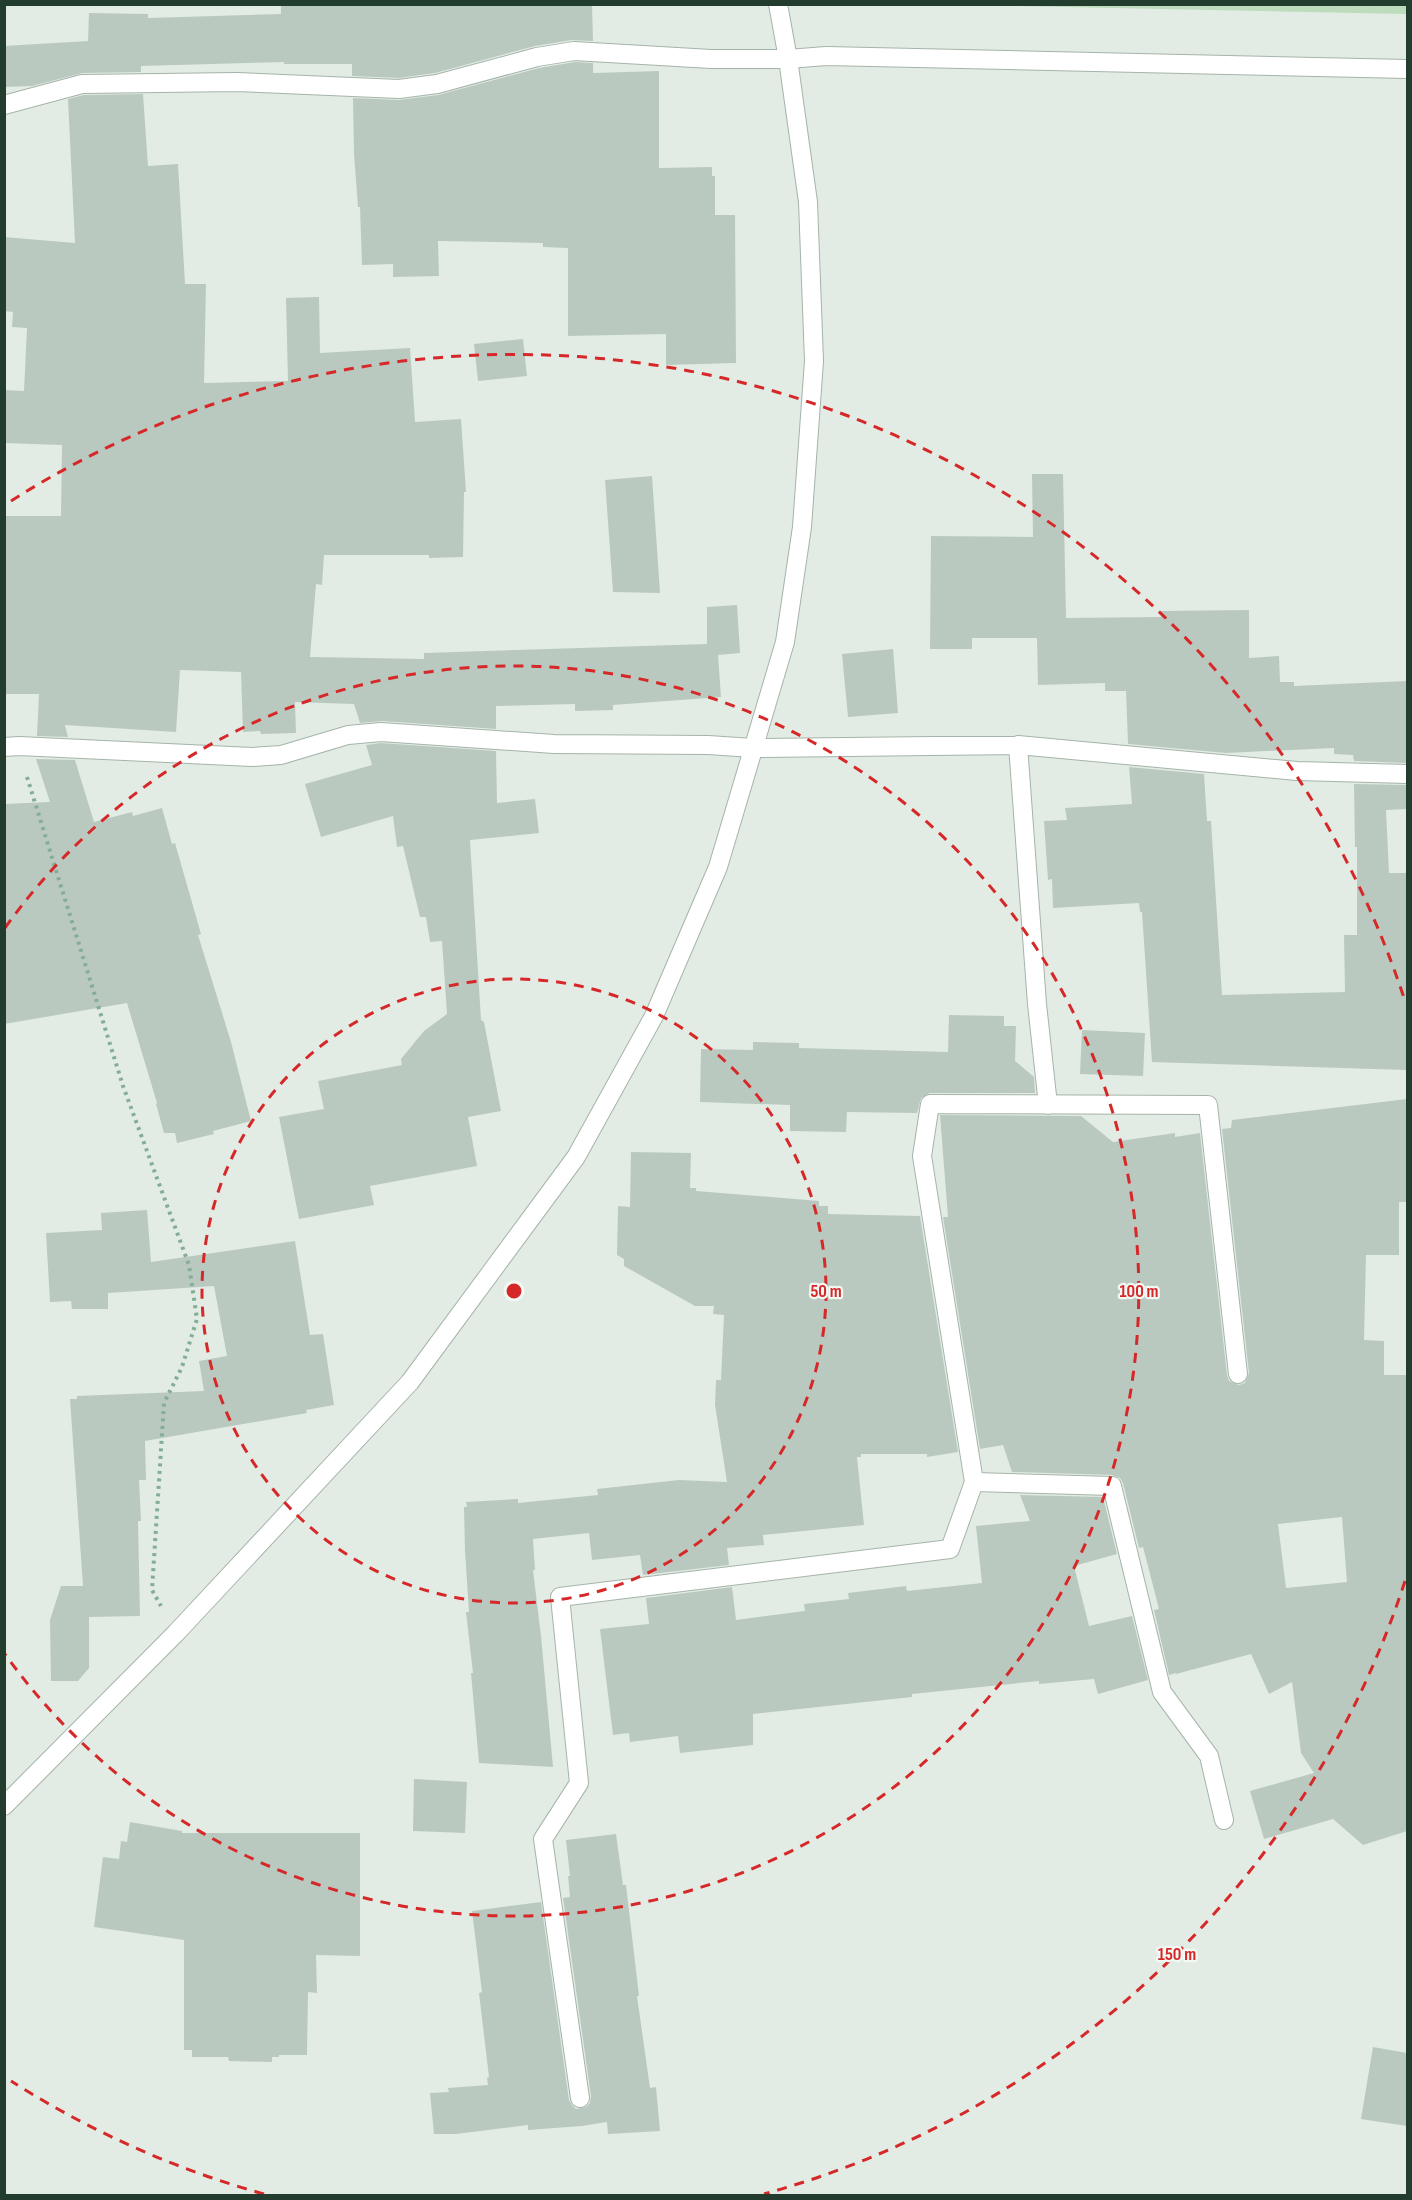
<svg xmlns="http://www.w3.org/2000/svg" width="1412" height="2200" viewBox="0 0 1412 2200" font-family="'Sofia Sans Condensed',sans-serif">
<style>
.green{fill:#bcdcbb}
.building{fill:#bac9bf;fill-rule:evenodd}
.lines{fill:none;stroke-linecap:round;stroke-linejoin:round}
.minor-casing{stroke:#a5b4a9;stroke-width:20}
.tertiary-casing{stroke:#a5b4a9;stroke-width:20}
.path{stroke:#83ae94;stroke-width:4;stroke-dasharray:3 4.5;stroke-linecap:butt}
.minor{stroke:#fff;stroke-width:18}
.tertiary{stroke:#fff;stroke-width:18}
.ring{fill:none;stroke:#d62828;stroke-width:3;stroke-dasharray:10 8}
.centre{fill:#d62828;stroke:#f2f8f3;stroke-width:3}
.ring-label{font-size:18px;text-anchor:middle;font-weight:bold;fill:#d62828;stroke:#f2f8f3;stroke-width:4.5;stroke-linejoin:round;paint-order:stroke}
</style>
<rect width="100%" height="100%" fill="#e2ece4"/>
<path class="green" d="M 1407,4 L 1407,14 L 968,5 L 968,4 Z"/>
<path class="building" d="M 281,4 L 592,4 L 593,41 L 572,40 L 535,46 L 435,73 L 399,78 L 352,76 L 352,64 L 284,64 L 284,62 L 141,66 L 141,72 L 82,73 L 32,86 L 4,87 L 4,46 L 88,41 L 89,13 L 148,14 L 148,18 L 281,14 Z
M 575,62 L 593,63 L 593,73 L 659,71 L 659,168 L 712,167 L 712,176 L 715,176 L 715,215 L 735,215 L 736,363 L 666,365 L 666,334 L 568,336 L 568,248 L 543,247 L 543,243 L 438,241 L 439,276 L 393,277 L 393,264 L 362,265 L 360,207 L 358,207 L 354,154 L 353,98 L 399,100 L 438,95 L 539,68 Z
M 143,94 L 148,166 L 178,164 L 185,284 L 206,284 L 204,383 L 288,381 L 286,298 L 319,297 L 320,353 L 410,348 L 415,422 L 461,419 L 466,492 L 464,492 L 463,557 L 429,558 L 429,555 L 324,555 L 322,585 L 316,584 L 310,657 L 424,659 L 424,653 L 707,644 L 707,607 L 737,605 L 740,653 L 718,655 L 721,697 L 613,705 L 613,710 L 575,711 L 575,704 L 496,706 L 496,729 L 382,721 L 360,723 L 354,704 L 295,702 L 296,733 L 261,734 L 260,731 L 243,732 L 241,672 L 180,670 L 176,732 L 65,725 L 68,737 L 37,736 L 39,694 L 4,694 L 4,516 L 61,516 L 62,445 L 4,443 L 4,390 L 24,391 L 27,328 L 12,327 L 13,312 L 4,311 L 4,237 L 75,243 L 68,99 L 84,95 Z
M 523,339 L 527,376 L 478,381 L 474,344 Z
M 1032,474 L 1063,474 L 1066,618 L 1161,617 L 1161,611 L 1249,610 L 1249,658 L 1279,656 L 1280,682 L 1294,682 L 1294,686 L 1407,681 L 1407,763 L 1354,761 L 1353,755 L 1334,754 L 1334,748 L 1226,753 L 1128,744 L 1126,691 L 1105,691 L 1105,683 L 1038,685 L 1037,638 L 972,638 L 972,649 L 930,649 L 931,536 L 1033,537 Z
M 652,476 L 660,593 L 613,592 L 605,480 Z
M 893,649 L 898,713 L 848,717 L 842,654 Z
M 381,743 L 496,751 L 497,803 L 535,799 L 539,833 L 470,840 L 481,1020 L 484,1022 L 501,1111 L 468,1117 L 477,1166 L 370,1186 L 374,1205 L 299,1219 L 279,1117 L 324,1109 L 318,1081 L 402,1065 L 401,1059 L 424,1031 L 447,1014 L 442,941 L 430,942 L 426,917 L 420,917 L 403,846 L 397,847 L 393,816 L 321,837 L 305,784 L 372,765 L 366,745 Z
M 36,759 L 75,760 L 94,822 L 132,812 L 133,816 L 162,808 L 172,844 L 175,843 L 201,934 L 198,935 L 231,1042 L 251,1121 L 213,1131 L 214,1134 L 177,1143 L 175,1133 L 164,1133 L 156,1104 L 157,1103 L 127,1003 L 4,1024 L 4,804 L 50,802 Z
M 1129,767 L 1204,774 L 1207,821 L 1211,821 L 1222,995 L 1345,992 L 1344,935 L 1357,935 L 1357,847 L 1355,847 L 1354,784 L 1407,785 L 1407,809 L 1386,810 L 1389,873 L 1407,873 L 1407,1070 L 1152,1062 L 1142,912 L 1140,912 L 1139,903 L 1053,908 L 1052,879 L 1048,880 L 1044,821 L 1067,820 L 1065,808 L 1132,804 Z
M 949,1015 L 1004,1016 L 1004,1026 L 1016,1026 L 1015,1061 L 1034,1077 L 1035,1093 L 930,1093 L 921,1098 L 917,1113 L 847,1112 L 846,1132 L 790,1131 L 790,1105 L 700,1102 L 701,1049 L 753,1050 L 753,1042 L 799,1043 L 799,1048 L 948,1052 Z
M 1082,1030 L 1145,1033 L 1143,1076 L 1080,1074 Z
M 1407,1099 L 1407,1202 L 1399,1202 L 1399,1255 L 1366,1255 L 1364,1340 L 1384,1341 L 1384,1375 L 1407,1375 L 1407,1831 L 1363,1845 L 1333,1819 L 1264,1839 L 1250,1791 L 1314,1773 L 1301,1753 L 1292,1682 L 1269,1694 L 1251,1654 L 1176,1674 L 1176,1673 L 1169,1675 L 1154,1610 L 1159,1609 L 1143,1547 L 1139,1548 L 1123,1483 L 1120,1478 L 1112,1475 L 1012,1472 L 1003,1445 L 980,1449 L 943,1217 L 948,1217 L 940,1115 L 1081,1116 L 1113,1142 L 1175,1133 L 1175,1137 L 1200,1133 L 1227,1375 L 1229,1381 L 1239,1385 L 1245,1383 L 1249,1373 L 1222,1129 L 1231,1128 L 1232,1120 ZM 1342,1517 L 1347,1582 L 1286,1588 L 1278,1524 Z
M 631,1152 L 691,1153 L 690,1188 L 696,1188 L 696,1191 L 819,1201 L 819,1206 L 828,1206 L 828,1214 L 920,1216 L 958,1452 L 927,1457 L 927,1454 L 861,1454 L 861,1457 L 857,1457 L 864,1525 L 763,1535 L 764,1545 L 727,1548 L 729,1565 L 643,1575 L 640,1555 L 592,1560 L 589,1533 L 533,1539 L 535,1570 L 533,1570 L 541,1636 L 553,1767 L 479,1763 L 471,1673 L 473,1673 L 466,1612 L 469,1612 L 465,1551 L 464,1507 L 467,1507 L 466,1502 L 518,1499 L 518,1503 L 598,1495 L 597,1489 L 679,1480 L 727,1482 L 715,1405 L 716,1380 L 721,1380 L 724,1315 L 713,1314 L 714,1306 L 695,1306 L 624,1266 L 624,1259 L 617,1255 L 618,1206 L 630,1207 Z
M 147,1210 L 151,1262 L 295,1241 L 310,1335 L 323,1334 L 334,1405 L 306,1410 L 307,1413 L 145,1441 L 146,1480 L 139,1480 L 141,1521 L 138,1521 L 140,1616 L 89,1617 L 89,1668 L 78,1681 L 51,1681 L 50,1620 L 61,1586 L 83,1586 L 70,1399 L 77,1399 L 77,1396 L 204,1391 L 199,1361 L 227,1356 L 214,1286 L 108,1293 L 108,1309 L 72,1309 L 71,1301 L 50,1302 L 46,1233 L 102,1230 L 101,1213 Z
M 1020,1495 L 1103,1497 L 1117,1554 L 1074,1566 L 1089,1626 L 1132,1616 L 1148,1680 L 1098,1694 L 1094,1679 L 1039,1684 L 1039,1681 L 912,1694 L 912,1697 L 753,1714 L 753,1745 L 680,1753 L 678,1736 L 630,1742 L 629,1733 L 613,1735 L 600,1629 L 649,1624 L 646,1598 L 732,1587 L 736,1620 L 805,1611 L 804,1604 L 849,1599 L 848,1593 L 906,1586 L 907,1591 L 982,1583 L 976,1526 L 1030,1521 Z
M 414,1779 L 467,1782 L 465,1833 L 413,1831 Z
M 130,1822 L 182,1831 L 182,1833 L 360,1833 L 360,1956 L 316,1955 L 317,1993 L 308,1992 L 307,2055 L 279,2055 L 279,2057 L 272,2057 L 272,2062 L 229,2061 L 228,2057 L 192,2057 L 192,2050 L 184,2050 L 184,1940 L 94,1927 L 103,1857 L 119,1859 L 121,1841 L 127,1842 Z
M 616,1834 L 623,1885 L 626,1885 L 639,1996 L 637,1996 L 650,2088 L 656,2087 L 660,2131 L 608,2134 L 607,2122 L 582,2126 L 528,2130 L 528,2125 L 456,2134 L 434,2134 L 430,2093 L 449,2092 L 448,2088 L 488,2085 L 487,2078 L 489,2077 L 479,1993 L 482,1992 L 472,1911 L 541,1902 L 569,2100 L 572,2105 L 576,2109 L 586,2107 L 590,2103 L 591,2096 L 563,1898 L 570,1897 L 568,1876 L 570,1876 L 566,1840 Z
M 1373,2047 L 1407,2053 L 1407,2126 L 1361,2119 Z"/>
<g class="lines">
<defs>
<path id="minor" d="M 4,105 L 82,84 L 237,82 L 399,89 L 437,84 L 537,57 L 574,51 L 711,59 L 788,59 L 826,56 L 1408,69
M 1018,745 L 1037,1004 L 1048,1105
M 4,747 L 19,746 L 252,757 L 281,755 L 348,735 L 381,732 L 554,744 L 708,745 L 753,748 L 1018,745 L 1297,771 L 1408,774
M 974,1482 L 1112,1486 L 1162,1692 L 1209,1756 L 1224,1820
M 580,2098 L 543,1839 L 579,1783 L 560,1597 L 950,1549 L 974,1482 L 922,1156 L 930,1104 L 1208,1105 L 1238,1374"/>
<path id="tertiary" d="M 4,1806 L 176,1633 L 410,1382 L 576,1157 L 654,1016 L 718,867 L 785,642 L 802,527 L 814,361 L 808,202 L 788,59 L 778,4"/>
</defs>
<use href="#minor" class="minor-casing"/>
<use href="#tertiary" class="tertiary-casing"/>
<path class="path" d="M 27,777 L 123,1086 L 189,1265 L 197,1319 L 182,1367 L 164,1403 L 152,1590 L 161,1606"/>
<use href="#minor" class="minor"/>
<use href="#tertiary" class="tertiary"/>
</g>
<g class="ring">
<circle cx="514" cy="1291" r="312"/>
<path d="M5 928A625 625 0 1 1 5 1654"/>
<path d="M1405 1581A937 937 0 0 1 764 2194M264 2194A937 937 0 0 1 11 2081M11 501A937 937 0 0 1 1405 1001"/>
</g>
<circle cx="514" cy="1291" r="9" class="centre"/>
<g class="ring-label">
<text x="826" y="1297">50 m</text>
<text x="1139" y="1297">100 m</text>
<text x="1177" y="1960">150 m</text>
</g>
<rect width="1412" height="2200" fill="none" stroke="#223c2d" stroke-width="12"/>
</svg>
